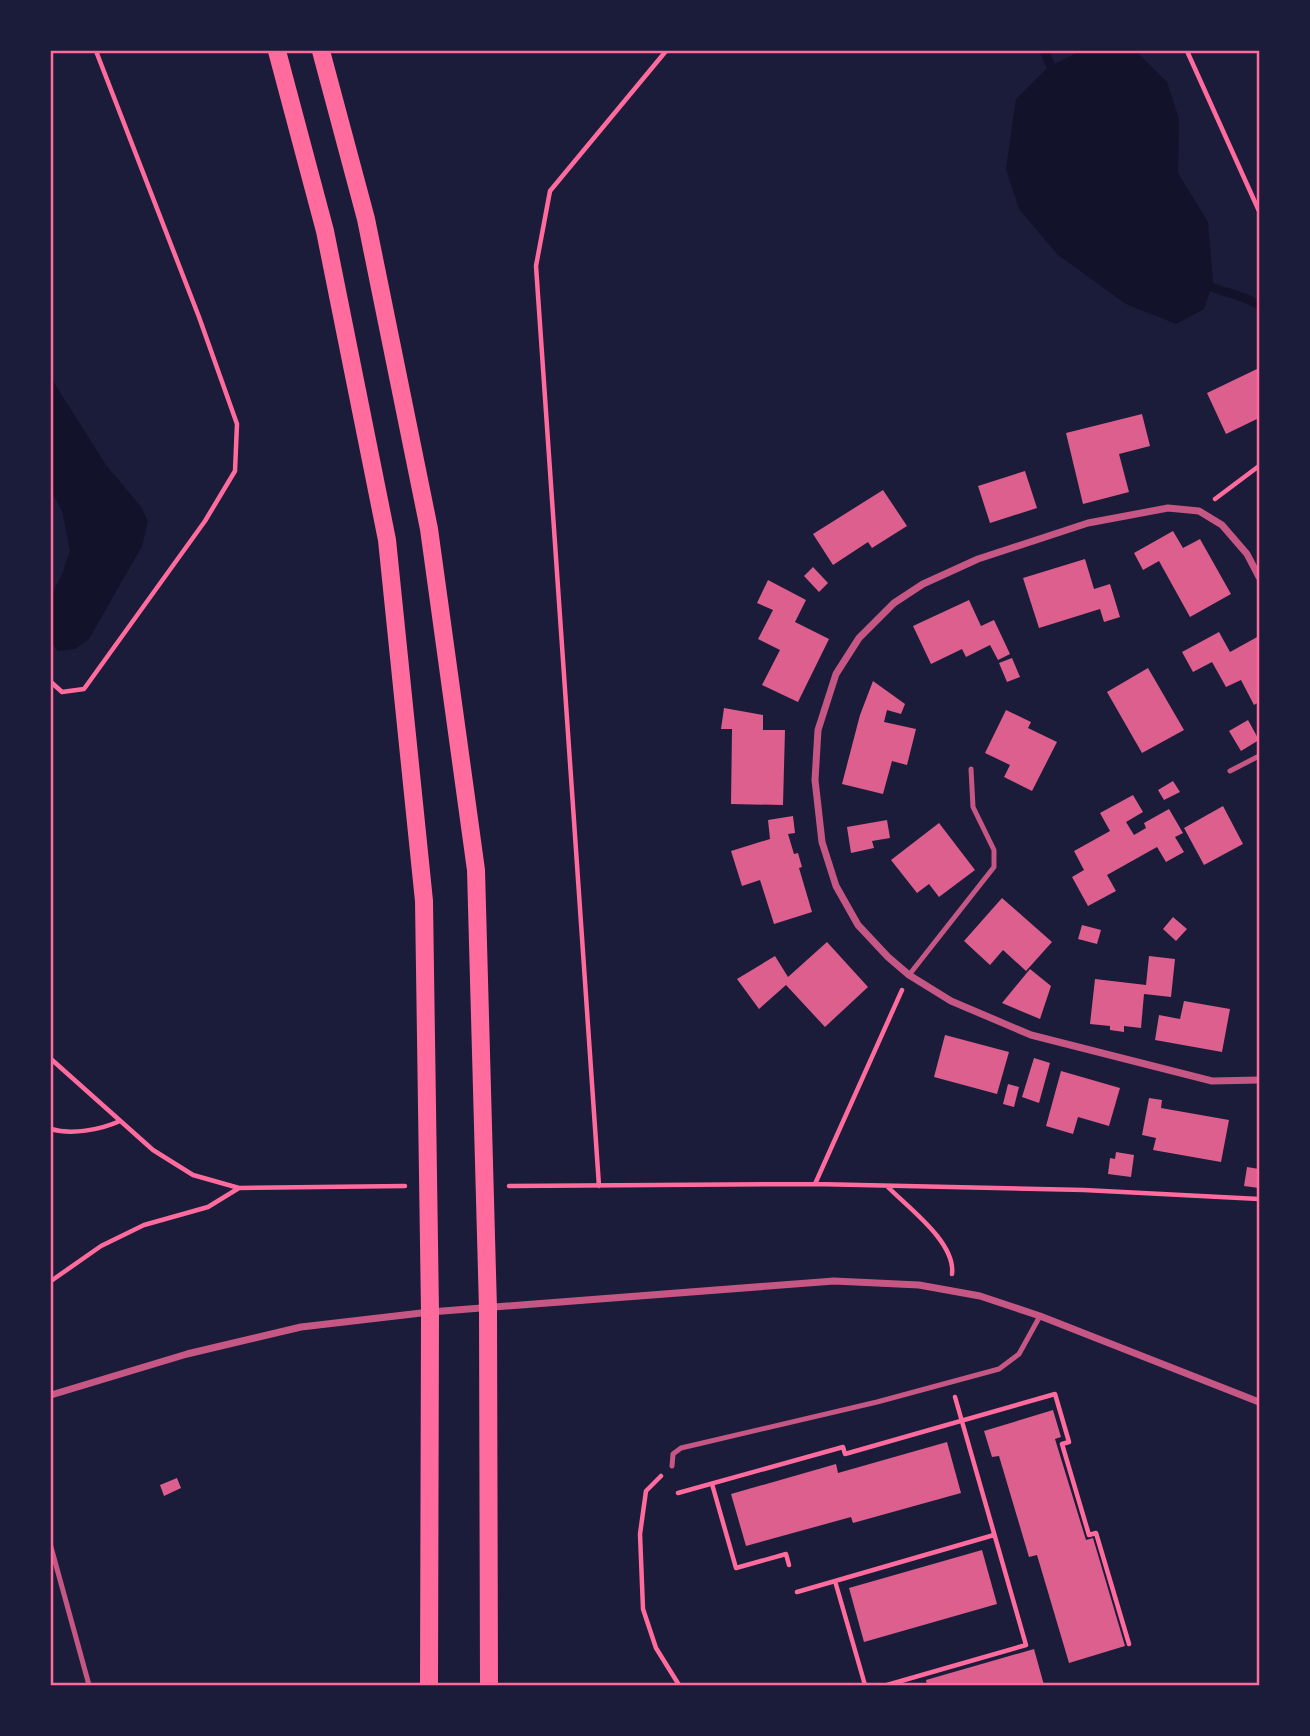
<svg xmlns="http://www.w3.org/2000/svg" width="1310" height="1736" viewBox="0 0 1310 1736" font-family="Lora,serif">
<style>
.water{fill:#12122b}
.lines{fill:none;stroke-linecap:round;stroke-linejoin:round}
.stream{stroke:#12122b;stroke-width:9}
.building{fill:#dd5f8e}
.path{stroke:#ff6b9d;stroke-width:4.5}
.service{stroke:#c65784;stroke-width:5}
.minor{stroke:#c65784;stroke-width:7}
.primary{stroke:#ff6b9d;stroke-width:18}
.neatline{fill:none;stroke:#ff6b9d;stroke-width:2.5}
</style>
<rect width="100%" height="100%" fill="#1b1b3a"/>
<path class="water" d="M 1080,51 L 1136,51 L 1167,82 L 1179,119 L 1178,173 L 1208,222 L 1213,282 L 1204,309 L 1176,324 L 1126,304 L 1058,255 L 1019,209 L 1006,169 L 1016,99 L 1047,68 Z
M 51,378 L 106,465 L 142,508 L 148,522 L 142,546 L 89,639 L 75,649 L 58,651 L 51,641 L 51,595 L 61,577 L 70,551 L 62,511 L 51,490 Z"/>
<g class="lines">
<path class="stream" d="M 1044,51 L 1051,66
M 1211,287 L 1245,298 L 1259,305"/>
</g>
<path class="building" d="M 1259,368 L 1259,418 L 1226,434 L 1207,393 Z
M 1142,414 L 1150,446 L 1119,454 L 1129,492 L 1083,504 L 1066,433 Z
M 1025,471 L 1037,508 L 990,523 L 978,486 Z
M 883,490 L 907,526 L 872,548 L 868,542 L 833,565 L 813,534 Z
M 1173,531 L 1183,548 L 1200,539 L 1231,594 L 1190,617 L 1159,561 L 1143,570 L 1134,553 Z
M 1085,559 L 1094,589 L 1110,584 L 1120,617 L 1104,622 L 1100,609 L 1039,628 L 1023,578 Z
M 813,567 L 828,583 L 819,592 L 804,576 Z
M 768,580 L 806,600 L 795,622 L 829,639 L 798,702 L 762,685 L 780,650 L 758,639 L 773,610 L 757,603 Z
M 969,600 L 981,626 L 994,620 L 1010,654 L 998,660 L 990,645 L 966,657 L 962,649 L 931,664 L 913,626 Z
M 1219,632 L 1230,652 L 1259,636 L 1259,702 L 1254,705 L 1241,680 L 1226,687 L 1212,662 L 1193,672 L 1182,652 Z
M 1012,658 L 1020,677 L 1007,682 L 999,663 Z
M 1148,668 L 1184,730 L 1142,753 L 1107,692 Z
M 873,681 L 905,704 L 901,714 L 887,710 L 884,722 L 916,729 L 907,765 L 892,761 L 883,794 L 842,784 L 860,715 Z
M 724,708 L 763,715 L 763,730 L 785,730 L 783,805 L 731,804 L 732,729 L 721,729 Z
M 1006,710 L 1031,722 L 1028,728 L 1057,742 L 1032,791 L 1004,777 L 1010,765 L 985,753 Z
M 1248,720 L 1259,740 L 1241,751 L 1229,731 Z
M 1173,781 L 1180,792 L 1164,800 L 1158,790 Z
M 1133,795 L 1143,812 L 1126,822 L 1134,835 L 1146,828 L 1144,823 L 1169,809 L 1183,833 L 1175,837 L 1184,852 L 1166,862 L 1157,847 L 1107,875 L 1116,891 L 1088,906 L 1072,877 L 1084,870 L 1074,851 L 1110,831 L 1100,813 Z
M 1223,806 L 1243,844 L 1204,865 L 1184,828 Z
M 793,816 L 795,833 L 788,834 L 794,854 L 798,853 L 802,867 L 799,868 L 812,912 L 774,924 L 760,880 L 742,886 L 731,851 L 770,839 L 768,820 Z
M 887,820 L 890,838 L 872,841 L 874,848 L 851,853 L 847,827 Z
M 939,823 L 975,870 L 939,897 L 929,884 L 917,893 L 891,860 Z
M 1002,898 L 1052,942 L 1026,971 L 1003,950 L 990,965 L 964,941 Z
M 1173,917 L 1187,929 L 1176,941 L 1163,929 Z
M 1082,925 L 1101,930 L 1097,944 L 1078,939 Z
M 827,942 L 868,987 L 825,1027 L 786,985 L 759,1009 L 737,979 L 775,956 L 788,977 Z
M 1149,956 L 1175,959 L 1171,997 L 1144,994 L 1141,1028 L 1124,1026 L 1124,1032 L 1110,1030 L 1110,1026 L 1090,1024 L 1095,979 L 1146,985 Z
M 1030,969 L 1051,986 L 1040,1019 L 1002,1003 Z
M 1184,1001 L 1230,1009 L 1222,1052 L 1155,1040 L 1159,1015 L 1180,1019 Z
M 945,1035 L 1009,1052 L 997,1094 L 934,1077 Z
M 1034,1058 L 1050,1063 L 1039,1103 L 1022,1097 Z
M 1061,1071 L 1120,1088 L 1109,1126 L 1078,1117 L 1073,1134 L 1046,1126 Z
M 1008,1084 L 1019,1087 L 1014,1107 L 1003,1104 Z
M 1149,1098 L 1162,1100 L 1161,1108 L 1229,1120 L 1221,1162 L 1153,1150 L 1156,1138 L 1142,1135 Z
M 1116,1152 L 1134,1155 L 1131,1177 L 1108,1174 L 1110,1158 L 1115,1159 Z
M 1247,1167 L 1259,1169 L 1259,1188 L 1244,1186 Z
M 1053,1410 L 1061,1437 L 1055,1439 L 1086,1540 L 1093,1538 L 1125,1646 L 1069,1663 L 1037,1555 L 1029,1557 L 999,1456 L 992,1457 L 984,1431 Z
M 947,1442 L 961,1493 L 853,1523 L 851,1517 L 746,1546 L 731,1494 L 836,1464 L 838,1473 Z
M 177,1478 L 181,1488 L 164,1496 L 160,1485 Z
M 982,1550 L 997,1604 L 864,1642 L 849,1588 Z
M 1034,1649 L 1044,1685 L 927,1685 L 926,1680 Z"/>
<g class="lines">
<path class="path" d="M 1187,51 L 1259,211
M 1215,499 L 1259,466
M 51,682 L 62,692 L 84,689 L 205,521 L 235,471 L 237,424 L 199,317 L 96,51
M 51,1059 L 153,1150 L 193,1175 L 239,1188 L 405,1186
M 51,1129 C 71,1135 100,1130 120,1121
M 815,1184 L 902,990
M 509,1186 L 815,1184 L 1084,1190 L 1259,1199
M 599,1186 L 536,266 L 550,191 L 666,51
M 887,1186 C 907,1207 956,1242 952,1274
M 51,1281 L 101,1246 L 144,1225 L 208,1207 L 239,1188
M 661,1476 L 646,1491 L 640,1534 L 643,1609 L 656,1648 L 679,1685
M 712,1484 L 736,1568 L 786,1554 L 789,1565
M 678,1493 L 843,1447 L 845,1454 L 1055,1394 L 1069,1442 L 1062,1444 L 1089,1535 L 1096,1533 L 1129,1644
M 835,1581 L 865,1685
M 797,1592 L 994,1535
M 887,1685 L 1026,1645 L 955,1397"/>
<path class="service" d="M 1230,771 L 1259,756
M 909,975 L 994,867 L 994,850 L 973,807 L 971,769
M 672,1466 L 673,1454 L 681,1448 L 877,1402 L 999,1369 L 1019,1354 L 1040,1316
M 51,1547 L 89,1685"/>
<path class="minor" d="M 1259,577 L 1247,554 L 1222,525 L 1199,511 L 1168,508 L 1088,523 L 978,559 L 923,584 L 894,603 L 859,638 L 836,674 L 818,730 L 815,780 L 822,842 L 836,886 L 858,925 L 888,957 L 909,975 L 951,1001 L 1031,1035 L 1212,1081 L 1259,1080
M 51,1395 L 187,1354 L 301,1327 L 430,1312 L 834,1281 L 919,1285 L 980,1296 L 1040,1316 L 1259,1402"/>
<path class="primary" d="M 277,51 L 325,231 L 387,540 L 424,901 L 430,1312 L 429,1685
M 321,51 L 366,219 L 429,529 L 476,870 L 488,1309 L 489,1685"/>
</g>
<rect width="1310" height="1736" fill="none" stroke="#1b1b3a" stroke-width="105"/>
<rect x="52" y="52" width="1206" height="1632" class="neatline"/>
</svg>
